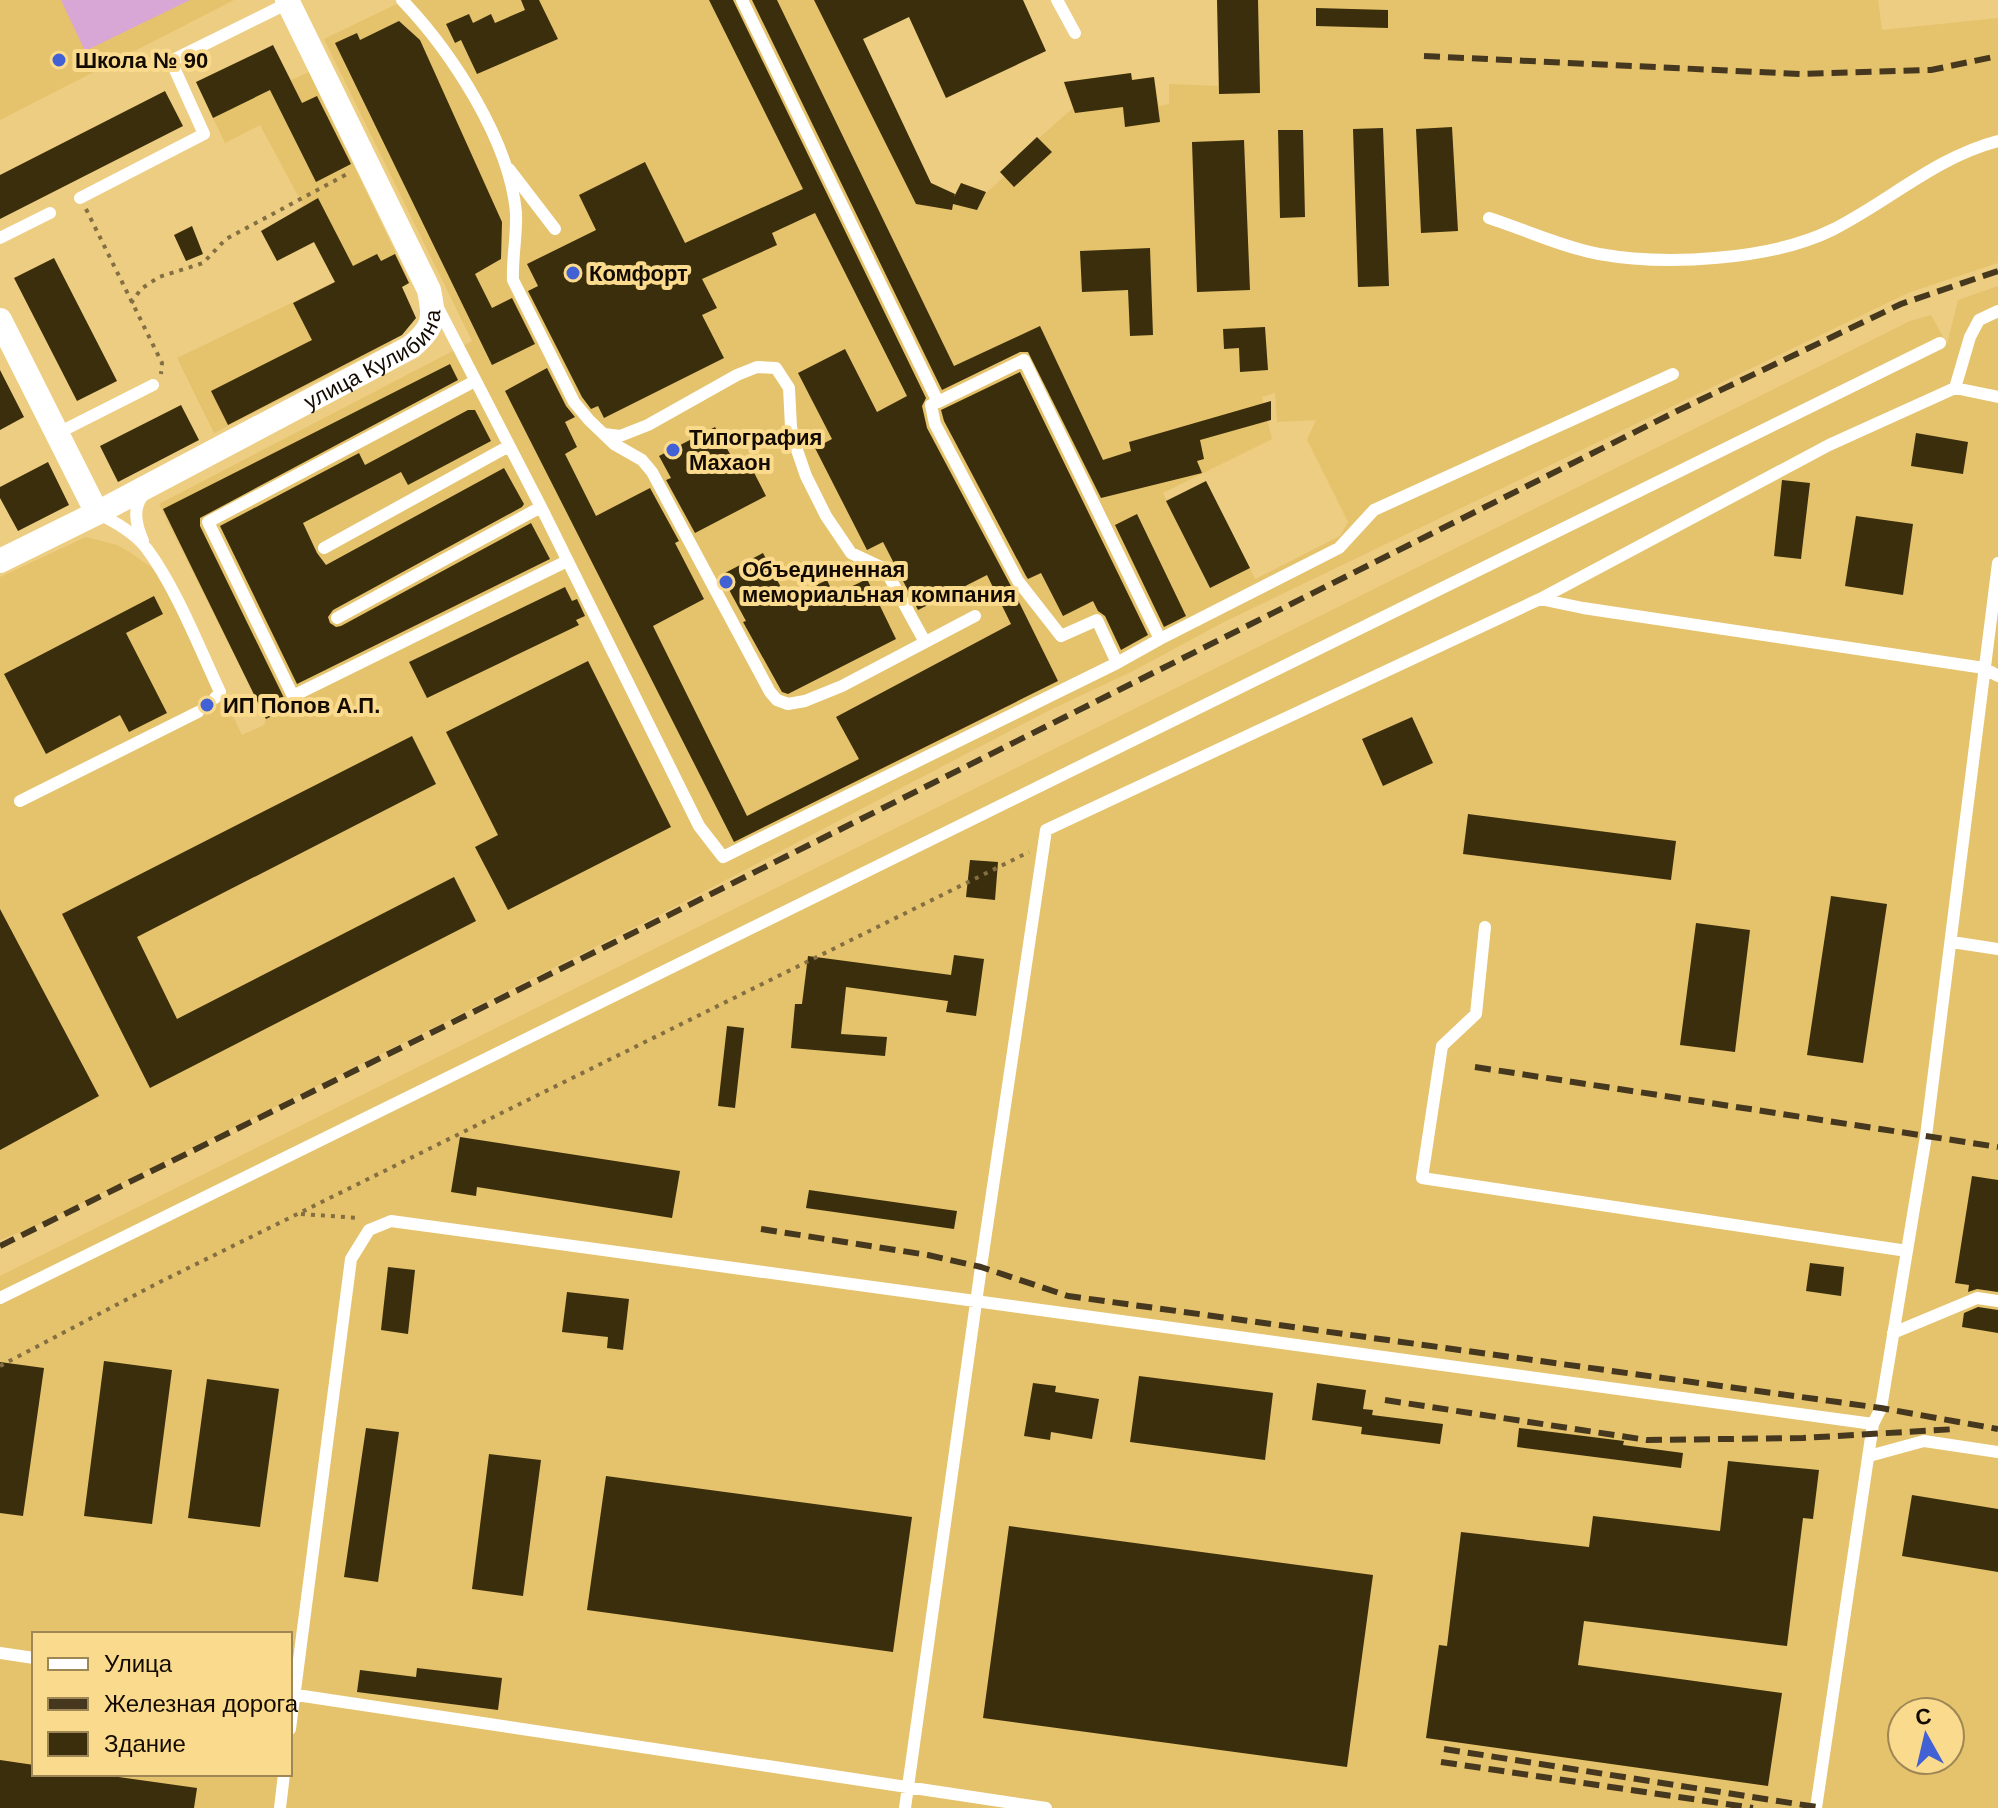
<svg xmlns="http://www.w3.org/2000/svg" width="1998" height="1808" viewBox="0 0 1998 1808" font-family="Helvetica,sans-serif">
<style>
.built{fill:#e5c26c;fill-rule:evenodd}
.green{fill:#d8a7d6}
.building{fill:#3b2e0c}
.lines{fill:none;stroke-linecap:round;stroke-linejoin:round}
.path{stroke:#846f43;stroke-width:4;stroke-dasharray:4 6;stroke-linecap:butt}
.service{stroke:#fff;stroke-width:12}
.minor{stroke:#fff;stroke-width:24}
.rail{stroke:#46381e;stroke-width:6;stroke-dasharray:16 8;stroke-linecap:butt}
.poi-dot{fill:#4161d4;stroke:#fada8d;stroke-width:3}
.labels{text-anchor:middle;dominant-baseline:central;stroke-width:8;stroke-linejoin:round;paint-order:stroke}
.poi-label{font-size:22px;font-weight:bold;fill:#130a00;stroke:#fada8d;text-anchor:start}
.street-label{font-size:22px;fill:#130a00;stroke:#fada8d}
</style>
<rect width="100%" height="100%" fill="#edcd81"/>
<path class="built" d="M 0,0 L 234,0 L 0,120 Z
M 405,0 L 844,0 L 931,183 L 955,194 L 961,183 L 984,191 L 985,194 L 1004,177 L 1000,172 L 1073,108 L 1063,82 L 1131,73 L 1133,80 L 1154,77 L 1159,106 L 1169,104 L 1169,84 L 1219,86 L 1219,94 L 1258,0 L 1878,0 L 1882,30 L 1998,18 L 1998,263 L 1908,293 L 1224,622 L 1135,670 L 1046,712 L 657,916 L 36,1226 L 0,1240 L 0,577 L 86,537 L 117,545 L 131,553 L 152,568 L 171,589 L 242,735 L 264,725 L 266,719 L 159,504 L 472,341 L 324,39 ZM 1275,393 L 1277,422 L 1316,420 L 1307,440 L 1348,522 L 1340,536 L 1255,579 L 1250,568 L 1209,588 L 1163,493 L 1272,439 L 1262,397 Z
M 273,45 L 291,80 L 309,72 L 410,283 L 355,311 L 376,310 L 392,343 L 214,433 L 177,358 L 339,280 L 335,271 L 330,273 L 308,231 L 303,234 L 308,245 L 277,261 L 261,231 L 296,212 L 295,210 L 303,205 L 260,125 L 225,143 L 196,82 Z
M 1998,286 L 1998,1808 L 0,1808 L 0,1276 L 1910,321 L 1931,315 L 1947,344 L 1958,300 ZM 34,1634 L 290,1634 L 290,1774 L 34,1774 ZM 1902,1712 L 1950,1712 L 1950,1760 L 1902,1760 Z"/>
<path class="green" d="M 61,0 L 190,0 L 85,51 Z"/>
<path class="building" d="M 521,0 L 539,0 L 558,39 L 477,74 L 461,40 L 455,43 L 446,24 L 469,14 L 473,23 L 491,14 L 495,23 L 525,10 Z
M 709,0 L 733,0 L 926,398 L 922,406 L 927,428 L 1012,588 L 1058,681 L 734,842 L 505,391 L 547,368 L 566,406 L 575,417 L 565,422 L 577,447 L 565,454 L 596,516 L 650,488 L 679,541 L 675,543 L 704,599 L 653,626 L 747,816 L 859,759 L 836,717 L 1011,624 L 987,575 L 918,610 L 883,542 L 867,550 L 815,448 L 832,439 L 798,373 L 845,349 L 877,412 L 907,396 L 815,213 L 772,233 L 777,245 L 702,279 L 717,308 L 702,315 L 724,358 L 604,418 L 598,406 L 591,409 L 582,397 L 528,291 L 538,286 L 527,264 L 596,230 L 579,195 L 645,162 L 685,243 L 803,189 Z
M 752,0 L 777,0 L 954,366 L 1040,326 L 1103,460 L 1131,451 L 1129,442 L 1271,401 L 1271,420 L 1200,440 L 1204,459 L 1197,461 L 1202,473 L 1101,498 L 1028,352 L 1020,352 L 942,390 Z
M 814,0 L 1023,0 L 1046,51 L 946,98 L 909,17 L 863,39 L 931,183 L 955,194 L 954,197 L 961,183 L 986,192 L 977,210 L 953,204 L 952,210 L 916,204 Z
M 1217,0 L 1258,0 L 1260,93 L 1219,94 Z
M 1316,8 L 1388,10 L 1388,28 L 1316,26 Z
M 399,21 L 420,40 L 502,222 L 501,259 L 475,274 L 492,308 L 512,298 L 535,344 L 492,365 L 335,43 L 357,33 L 360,40 Z
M 273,45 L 302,103 L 317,96 L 351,164 L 316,182 L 270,90 L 213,118 L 196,82 Z
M 1131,73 L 1132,80 L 1154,77 L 1160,122 L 1125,127 L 1123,107 L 1075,113 L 1064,82 Z
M 165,91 L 183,126 L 0,219 L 0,175 Z
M 1452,127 L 1458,231 L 1421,233 L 1416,129 Z
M 1383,128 L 1389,286 L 1358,287 L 1353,129 Z
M 1278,130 L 1303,130 L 1305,217 L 1280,218 Z
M 1037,137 L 1052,152 L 1014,187 L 1000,172 Z
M 1244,140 L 1250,290 L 1197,292 L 1192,142 Z
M 318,198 L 353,266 L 377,254 L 381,261 L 395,254 L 409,283 L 402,287 L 416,318 L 402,335 L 228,425 L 211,391 L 312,340 L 293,303 L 335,282 L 314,242 L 277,261 L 261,231 Z
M 192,226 L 203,254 L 186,261 L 174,235 Z
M 1150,248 L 1153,335 L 1130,336 L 1128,290 L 1082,292 L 1080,251 Z
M 54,258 L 117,381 L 77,401 L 14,278 Z
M 1265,327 L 1268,370 L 1240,372 L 1239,348 L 1224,349 L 1223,329 Z
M 450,364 L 458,380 L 200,518 L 200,526 L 285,700 L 291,707 L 266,719 L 163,509 Z
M 0,370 L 24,417 L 0,430 Z
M 1020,372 L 1148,635 L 1121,650 L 1105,616 L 1098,611 L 1093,601 L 1063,616 L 1041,573 L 1028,579 L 1026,576 L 944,421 L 941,410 Z
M 181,405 L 199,440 L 118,482 L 100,446 Z
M 468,410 L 475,410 L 491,441 L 408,485 L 401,472 L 303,523 L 317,553 L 326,565 L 504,468 L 524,504 L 522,507 L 333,610 L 328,617 L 330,623 L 336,627 L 341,626 L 531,523 L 550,559 L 297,684 L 220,526 L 359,453 L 365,465 Z
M 715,427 L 735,463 L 746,457 L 766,496 L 695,533 L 666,480 L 671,478 L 659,456 Z
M 1916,433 L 1968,442 L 1963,474 L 1911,466 Z
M 48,462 L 69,505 L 18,531 L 0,498 L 0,487 Z
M 1782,480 L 1810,483 L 1801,559 L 1774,556 Z
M 1206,481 L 1250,568 L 1210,588 L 1166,501 Z
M 1137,514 L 1186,616 L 1164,627 L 1115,525 Z
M 1856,516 L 1913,524 L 1903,595 L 1845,586 Z
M 763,553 L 787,599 L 827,580 L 834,595 L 867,579 L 896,639 L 788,694 L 782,692 L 743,622 L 746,621 L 721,575 Z
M 565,587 L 572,601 L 577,599 L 585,616 L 576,620 L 579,625 L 427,698 L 409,662 Z
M 154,596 L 163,614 L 126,633 L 167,713 L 129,732 L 120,715 L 46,754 L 4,674 Z
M 588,661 L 671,827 L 508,910 L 475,847 L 498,835 L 446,732 Z
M 1412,717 L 1433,763 L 1383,786 L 1362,739 Z
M 412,736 L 436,784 L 137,937 L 177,1019 L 454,877 L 476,921 L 150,1088 L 62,914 Z
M 1468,814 L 1676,841 L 1671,880 L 1463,854 Z
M 970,860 L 998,862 L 995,900 L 966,897 Z
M 1831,896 L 1887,904 L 1863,1063 L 1807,1055 Z
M 0,909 L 99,1096 L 0,1150 Z
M 1696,923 L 1750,930 L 1735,1052 L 1680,1045 Z
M 954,955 L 984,959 L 976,1016 L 946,1012 L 948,1001 L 846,987 L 841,1034 L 887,1037 L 885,1056 L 791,1048 L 795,1004 L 802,1004 L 808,956 L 951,975 Z
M 727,1026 L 744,1028 L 735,1108 L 718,1106 Z
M 460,1137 L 680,1171 L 672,1218 L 477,1187 L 476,1196 L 451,1192 Z
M 1972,1176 L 1998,1180 L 1998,1292 L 1977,1289 L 1968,1292 L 1969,1285 L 1955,1283 Z
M 809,1190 L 957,1211 L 954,1229 L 806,1208 Z
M 1810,1263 L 1844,1267 L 1841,1296 L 1806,1291 Z
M 388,1267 L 415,1270 L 408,1334 L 381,1330 Z
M 567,1292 L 629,1299 L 623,1350 L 607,1348 L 608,1337 L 562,1332 Z
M 1978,1307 L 1998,1310 L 1998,1333 L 1962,1327 L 1964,1313 Z
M 104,1361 L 172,1370 L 152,1524 L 84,1516 Z
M 0,1362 L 44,1368 L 23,1516 L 0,1513 Z
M 1139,1376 L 1273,1393 L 1265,1460 L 1130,1442 Z
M 207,1379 L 279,1389 L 260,1527 L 188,1518 Z
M 1033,1383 L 1056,1386 L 1055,1392 L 1099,1399 L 1092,1439 L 1051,1432 L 1050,1440 L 1024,1436 Z
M 1317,1383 L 1366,1390 L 1363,1409 L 1373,1410 L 1372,1415 L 1443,1424 L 1440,1444 L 1361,1434 L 1362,1427 L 1312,1420 Z
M 366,1428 L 399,1432 L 378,1582 L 344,1577 Z
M 1519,1428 L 1624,1441 L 1623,1445 L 1683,1453 L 1681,1468 L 1517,1447 Z
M 489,1454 L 541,1460 L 523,1596 L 472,1589 Z
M 1728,1461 L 1819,1470 L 1813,1519 L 1803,1518 L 1787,1646 L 1584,1621 L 1578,1665 L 1782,1693 L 1768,1786 L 1426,1738 L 1439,1645 L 1447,1646 L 1461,1532 L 1589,1547 L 1593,1516 L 1720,1531 Z
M 606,1476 L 912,1517 L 893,1652 L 587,1610 Z
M 1912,1495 L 1998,1509 L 1998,1572 L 1902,1556 Z
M 1009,1526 L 1373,1575 L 1347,1767 L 983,1718 Z
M 417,1668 L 502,1678 L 498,1710 L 357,1692 L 360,1670 L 416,1677 Z
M 0,1760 L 34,1765 L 34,1774 L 97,1774 L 197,1788 L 194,1808 L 0,1808 Z"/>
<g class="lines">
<path class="path" d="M 86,209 L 162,363 L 161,374
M 131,303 L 141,289 L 159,277 L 203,263 L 226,239 L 349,173
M 301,1214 L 360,1218
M 0,1366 L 158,1283 L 1029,852"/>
<path class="service" d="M 402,0 C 451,51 510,141 516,213 C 517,235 512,258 513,280 L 574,402 L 589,420 L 614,444 L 642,460 L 652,472 L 770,692 L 777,700 L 788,704 L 805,701 L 842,686 L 975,616
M 742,0 L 938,402 L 931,405 L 935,424 L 1018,581 L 1061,636 L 1097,620 L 1117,663
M 1057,0 L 1075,33
M 509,169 L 555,229
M 80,198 L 204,134 L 171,61 L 288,3
M 1489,218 C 1523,229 1565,248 1599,254 C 1666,266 1771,260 1832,230 C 1888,202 1936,157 1998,141
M 0,238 L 50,213
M 436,304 L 541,507 L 699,826 L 723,857 L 1117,663 L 1160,639 L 1339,548 L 1374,510 L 1673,374
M 475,381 L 208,522 L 293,696 L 567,561
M 1955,388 L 1998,397
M 938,402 L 1024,360 L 1160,639
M 58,433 L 153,385
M 604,434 L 620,436 L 648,425 L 737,375 L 757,367 L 776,368 L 789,388 L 791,427 L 797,450 L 806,476 L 826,516 L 851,553 L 885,569 L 925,642
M 97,513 C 115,522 135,533 147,549 C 176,588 199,647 220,692 L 215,698
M 143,541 C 136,525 131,506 146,492
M 324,548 L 509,446
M 1540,599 L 1829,445 L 1955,388 L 1970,337 L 1979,320 L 1998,311
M 337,618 L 541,507
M 20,801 L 198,712
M 1485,927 L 1476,1014 L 1442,1046 L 1422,1178 L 1907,1251
M 1952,942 L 1998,949
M 0,1298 L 1940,343
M 1893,1333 L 1977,1298 L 1998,1301
M 1869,1456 L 1924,1441 L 1998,1452
M 0,1653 L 34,1658
M 290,1694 L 1046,1808
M 290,1729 L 351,1259 L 369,1230 L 391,1221 L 1873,1424
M 280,1808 L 284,1774
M 905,1808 L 981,1267 L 1046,830 L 1540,599 L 1583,608 L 1984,668 L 1998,676
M 1816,1808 L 1873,1424 L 1881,1408 L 1926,1136 L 1998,563"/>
<g class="minor">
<path d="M 0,320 L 97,513"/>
<path id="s1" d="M 0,561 L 97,513 L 411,347 C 434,328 435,319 429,290 L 287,0"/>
</g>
<path class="rail" d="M 1424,56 L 1800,74 L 1931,70 L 1998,56
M 1475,1067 L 1998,1147
M 761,1229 L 928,1255 L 981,1267 L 1068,1296 L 1881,1408 L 1998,1429
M 0,1246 L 621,939 L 1677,411 L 1901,304 L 1998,271
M 1385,1400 L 1647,1440 L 1803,1438 L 1956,1429
M 1444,1749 L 1823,1808
M 1441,1762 L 1753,1808"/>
</g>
<g class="poi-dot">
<circle cx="59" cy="60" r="8"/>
<circle cx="573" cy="273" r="8"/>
<circle cx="673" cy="450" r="8"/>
<circle cx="726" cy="582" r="8"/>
<circle cx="207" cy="705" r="8"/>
</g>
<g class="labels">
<g class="poi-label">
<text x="75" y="60">Школа № 90</text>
<text x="589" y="273">Комфорт</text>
<text x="689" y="437">Типография<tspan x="689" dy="25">Махаон</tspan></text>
<text x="742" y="569">Объединенная<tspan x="742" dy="25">мемориальная компания</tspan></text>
<text x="223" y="705">ИП Попов А.П.</text>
</g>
<g class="street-label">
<text stroke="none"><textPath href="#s1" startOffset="426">улица Кулибина</textPath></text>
</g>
</g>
<rect x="32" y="1632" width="260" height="144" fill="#fada8d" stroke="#9e8755" stroke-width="2"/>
<rect x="48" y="1658" width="40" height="12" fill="#ffffff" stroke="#9e8755" stroke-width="2"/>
<text x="104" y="1672" font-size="24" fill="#130a00">Улица</text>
<rect x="48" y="1698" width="40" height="12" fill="#46381e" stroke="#9e8755" stroke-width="2"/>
<text x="104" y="1712" font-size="24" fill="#130a00">Железная дорога</text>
<rect x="48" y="1732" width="40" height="24" fill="#3b2e0c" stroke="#9e8755" stroke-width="2"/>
<text x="104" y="1752" font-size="24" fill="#130a00">Здание</text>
<g transform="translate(1926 1736) rotate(352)"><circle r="38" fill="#fada8d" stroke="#9e8755" stroke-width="2"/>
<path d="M0-6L14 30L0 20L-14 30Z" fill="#4161d4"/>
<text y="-12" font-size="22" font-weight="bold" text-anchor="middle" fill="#130a00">С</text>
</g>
</svg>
